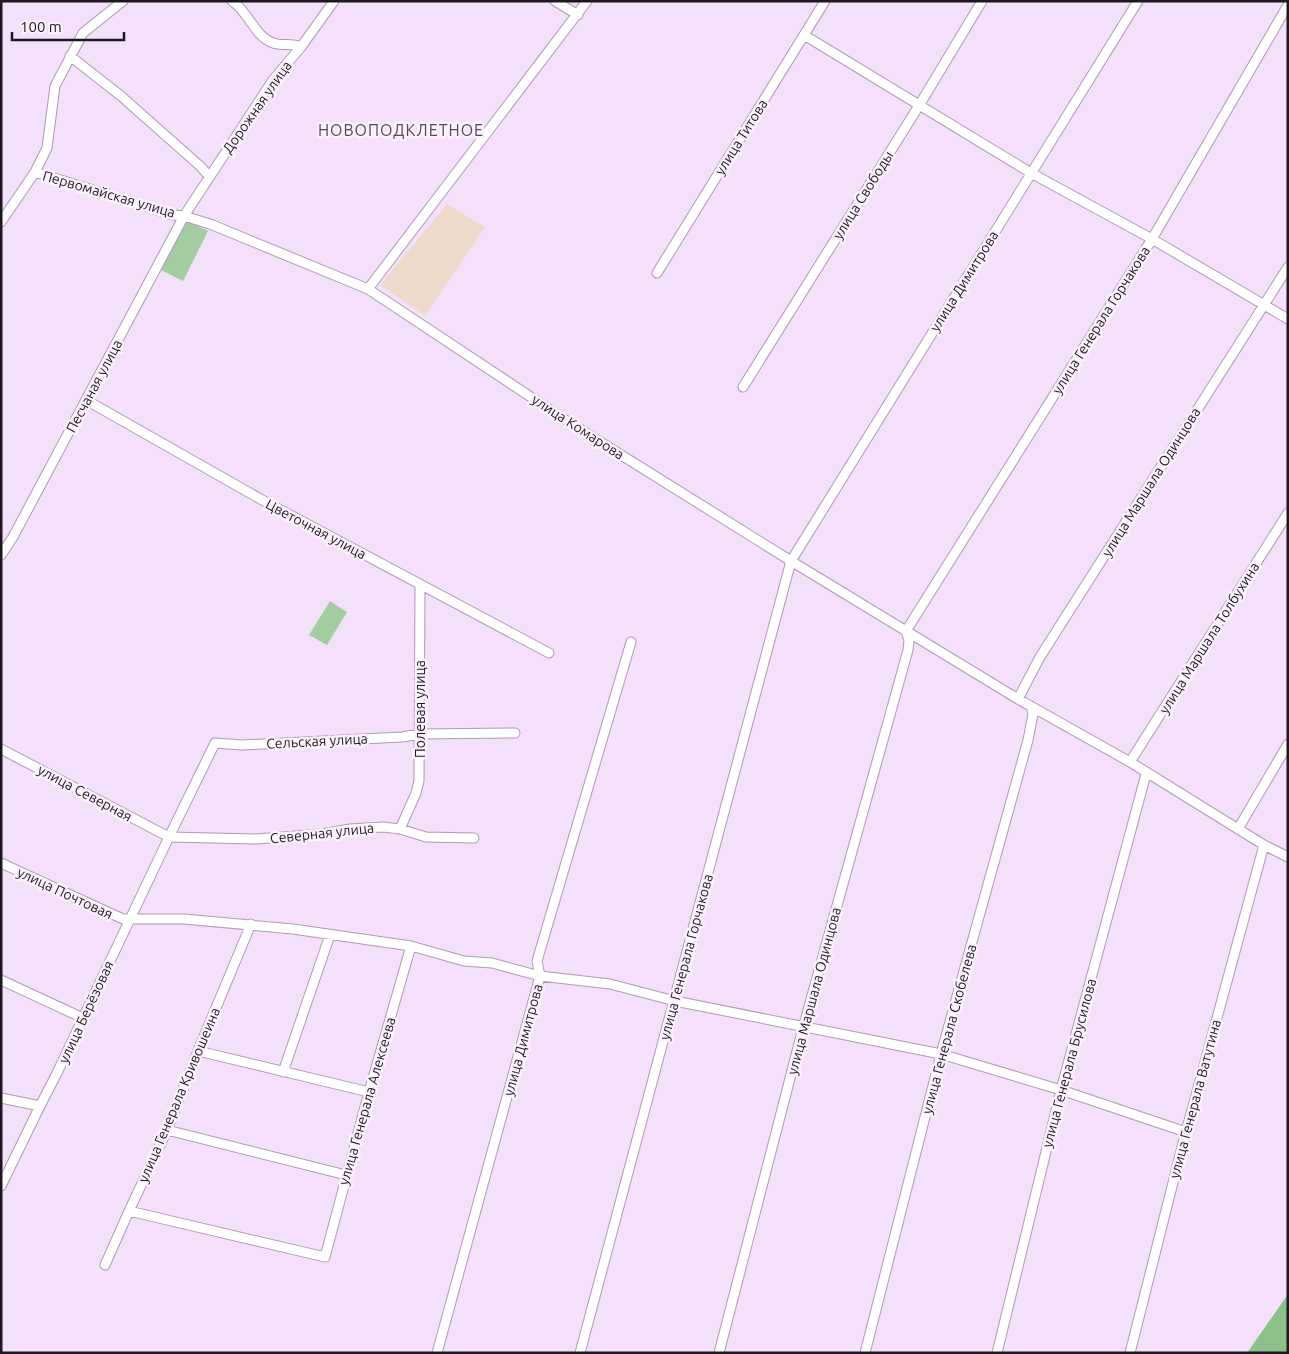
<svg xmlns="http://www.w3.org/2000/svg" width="1289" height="1354" viewBox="0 0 1289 1354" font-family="Ubuntu,sans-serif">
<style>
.industrial{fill:#eedacb}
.green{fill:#a3cda0}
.forest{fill:#8dc18a}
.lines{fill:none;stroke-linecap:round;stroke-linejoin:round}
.minor-casing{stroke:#ae9ab3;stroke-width:11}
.minor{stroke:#fff;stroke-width:9}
.labels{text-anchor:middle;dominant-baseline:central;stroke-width:5;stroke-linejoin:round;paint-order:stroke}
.street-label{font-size:14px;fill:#1f1720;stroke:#fbf2fd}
.quarter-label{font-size:16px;letter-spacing:1px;fill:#56455b;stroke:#fbf2fd}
</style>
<rect width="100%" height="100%" fill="#f5e0fb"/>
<path class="industrial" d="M 447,204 L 485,227 L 425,316 L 380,285 Z"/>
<path class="green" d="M 186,220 L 208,231 L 183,281 L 161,270 Z
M 330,601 L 347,612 L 327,645 L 309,635 Z"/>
<path class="forest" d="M 1288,1294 L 1288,1353 L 1247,1353 Z"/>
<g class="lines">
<defs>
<path id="minor" d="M 232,1 C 249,12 254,36 273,43 C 282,46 292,43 301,47
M 555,1 L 578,15
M 804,35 L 1031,173 L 1152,239 L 1288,319
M 70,56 L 121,96 L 200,166 L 209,176
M 35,172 L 173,215 L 184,216 L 210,224 L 368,289 L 570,423 L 791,561 L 1018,699 L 1130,762 L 1264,845 L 1288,857
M 1,222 L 35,172 L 47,148 L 55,86 L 83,33 L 123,1
M 657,273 L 825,1
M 368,289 L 587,1
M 743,387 L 920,104 L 982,1
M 86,400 L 264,501 L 549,653
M 1,555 L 13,537 L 184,216 L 273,80 L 301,47 L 334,1
M 1018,699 L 1040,657 L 1288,267
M 1,749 L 169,837 L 256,839 L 322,834 L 350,829 L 383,827 L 400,829 L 426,837 L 474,838
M 1130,762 L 1288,513
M 400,829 L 416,793 L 419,781 L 420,585
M 1238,829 L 1288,744
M 1,863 L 123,919 L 184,919 L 293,929 L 411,946 L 464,961 L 492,963 L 540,976 L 610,984 L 675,1001 L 941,1054 L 1061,1090 L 1186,1132
M 1,980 L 83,1018
M 198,1051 L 369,1092
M 283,1072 L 330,935
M 1,1098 L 40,1106
M 167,1130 L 346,1175
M 1,1186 L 40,1106 L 57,1073 L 169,837 L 215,743 L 242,745 L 402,737 L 419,734 L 515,733
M 129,1211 L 325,1257 L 369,1092 L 411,946
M 105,1265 L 129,1211 L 167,1130 L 198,1051 L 251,924
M 437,1353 L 540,976 L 537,961 L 631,642
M 580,1353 L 791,561 L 1138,1
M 719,1353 L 803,1028 L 908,650 L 909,640 L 906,631 L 1152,239 L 1288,5
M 865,1353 L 941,1054 L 1028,740 L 1033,714 L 1031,706
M 997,1353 L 1061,1090 L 1146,774
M 1130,1353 L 1183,1143 L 1264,845"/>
</defs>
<use href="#minor" class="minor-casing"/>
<use href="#minor" class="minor"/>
</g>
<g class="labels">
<g class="street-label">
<text transform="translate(257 107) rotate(-55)">Дорожная улица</text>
<text transform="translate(741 137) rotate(-58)">улица Титова</text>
<text transform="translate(109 194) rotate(16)">Первомайская улица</text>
<text transform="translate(863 195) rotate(-58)">улица Свободы</text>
<text transform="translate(964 281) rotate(-58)">улица Димитрова</text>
<text transform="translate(1101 320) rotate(-58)">улица Генерала Горчакова</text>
<text transform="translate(94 386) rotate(-62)">Песчаная улица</text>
<text transform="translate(578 427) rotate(33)">улица Комарова</text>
<text transform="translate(1151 482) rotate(-58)">улица Маршала Одинцова</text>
<text transform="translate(316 529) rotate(28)">Цветочная улица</text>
<text transform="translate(1209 638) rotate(-58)">улица Маршала Толбухина</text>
<text transform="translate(420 709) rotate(-90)">Полевая улица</text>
<text transform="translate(317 741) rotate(-3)">Сельская улица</text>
<text transform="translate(85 793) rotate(28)">улица Северная</text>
<text transform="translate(322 833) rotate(-6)">Северная улица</text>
<text transform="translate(65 893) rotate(25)">улица Почтовая</text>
<text transform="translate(686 957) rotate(-75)">улица Генерала Горчакова</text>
<text transform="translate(814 991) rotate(-75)">улица Маршала Одинцова</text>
<text transform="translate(86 1012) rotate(-65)">улица Берёзовая</text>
<text transform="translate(949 1029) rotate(-75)">улица Генерала Скобелева</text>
<text transform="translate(523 1040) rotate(-75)">улица Димитрова</text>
<text transform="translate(1069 1063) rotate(-75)">улица Генерала Брусилова</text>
<text transform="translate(179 1095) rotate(-67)">улица Генерала Кривошеина</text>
<text transform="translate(1195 1099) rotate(-75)">улица Генерала Ватутина</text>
<text transform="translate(367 1101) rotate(-74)">улица Генерала Алексеева</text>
</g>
<g class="quarter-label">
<text x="401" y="130">НОВОПОДКЛЕТНОЕ</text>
</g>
</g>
<rect width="1289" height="1354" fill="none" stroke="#1f1720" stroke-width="5"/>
<path d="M12 32v8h112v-8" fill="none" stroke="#1f1720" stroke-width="2.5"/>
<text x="20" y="32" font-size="15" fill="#1f1720" stroke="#fbf2fd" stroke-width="4" paint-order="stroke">100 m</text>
</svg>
